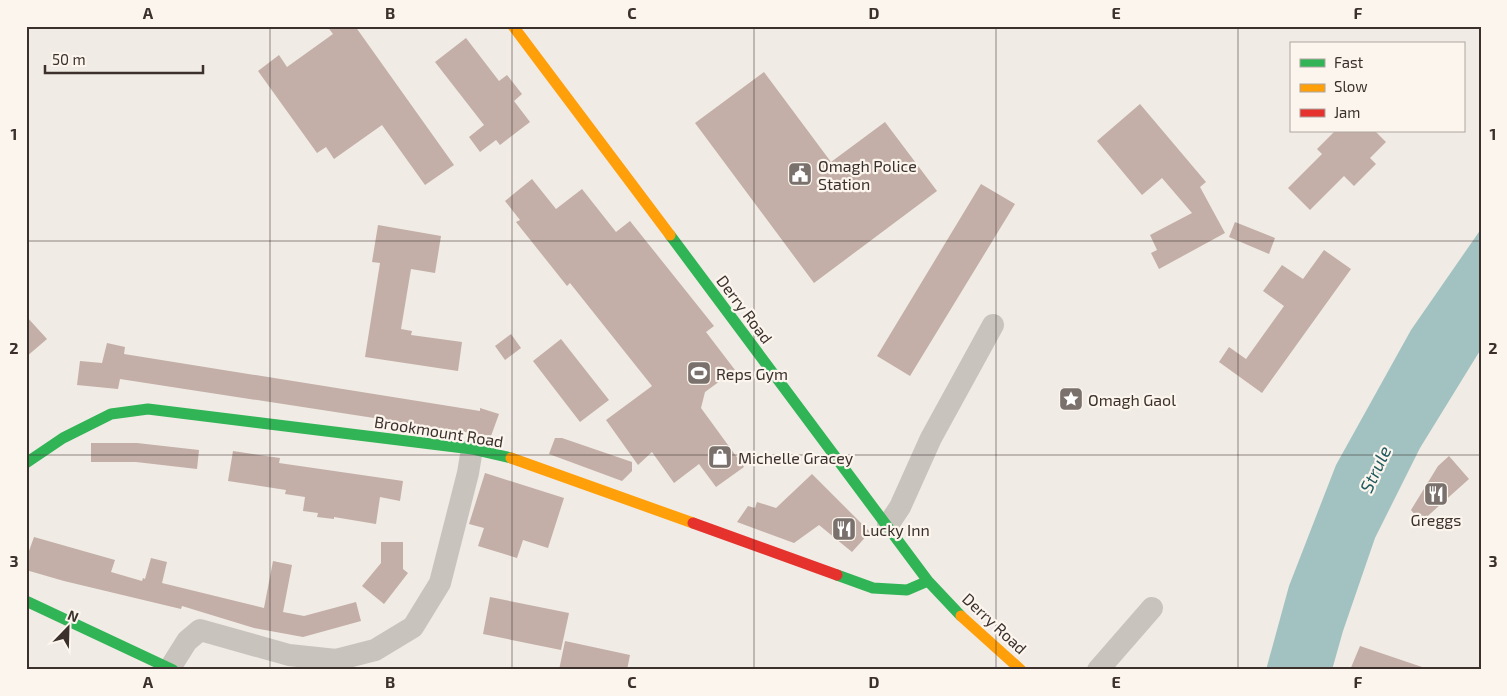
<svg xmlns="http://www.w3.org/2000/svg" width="1507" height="696" viewBox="0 0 1507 696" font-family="'Exo 2',sans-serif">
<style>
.water{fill:#a1c2c1}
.building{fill:#c3afa7}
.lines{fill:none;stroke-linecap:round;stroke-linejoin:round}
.street{stroke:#c9c3be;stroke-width:22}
.fast{stroke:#30b455;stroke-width:11}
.slow{stroke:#ff9f0a;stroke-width:11}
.jam{stroke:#e5322d;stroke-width:11}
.grid{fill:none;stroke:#3b302b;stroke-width:1;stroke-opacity:0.55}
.labels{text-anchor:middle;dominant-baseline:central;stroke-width:4.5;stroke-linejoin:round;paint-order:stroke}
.poi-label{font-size:16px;fill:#3b302b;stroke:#fbf5ee;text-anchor:start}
.street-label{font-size:16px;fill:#3b302b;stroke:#fbf5ee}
.water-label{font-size:18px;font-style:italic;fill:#1f5a5e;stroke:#fbf5ee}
.neatline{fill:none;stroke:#3b302b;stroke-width:2}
.grid-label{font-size:16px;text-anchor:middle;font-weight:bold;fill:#3b302b}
</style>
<rect width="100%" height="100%" fill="#f0ebe5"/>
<path class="water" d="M 1481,229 L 1481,349 L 1420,448 L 1375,538 L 1343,631 L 1332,670 L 1266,670 L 1289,586 L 1336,465 L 1411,330 Z"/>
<path class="building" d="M 327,26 L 355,26 L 454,165 L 425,185 L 382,125 L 334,159 L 326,147 L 317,153 L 258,71 L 279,55 L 287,67 L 333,34 Z
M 466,38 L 499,81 L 507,75 L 522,94 L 514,101 L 530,122 L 500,145 L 496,140 L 480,152 L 469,137 L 484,125 L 435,62 Z
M 764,72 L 831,162 L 885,122 L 937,191 L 814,283 L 695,123 Z
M 1140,104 L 1206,182 L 1200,187 L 1225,233 L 1159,269 L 1151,253 L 1157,250 L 1150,235 L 1192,213 L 1162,178 L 1142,195 L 1097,141 Z
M 1335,131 L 1375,131 L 1386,142 L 1370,158 L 1376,164 L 1354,186 L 1344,176 L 1310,210 L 1288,188 L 1322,154 L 1317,149 Z
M 532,179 L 556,209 L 582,189 L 616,232 L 630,221 L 714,326 L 706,332 L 735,370 L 705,392 L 701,408 L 744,467 L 716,487 L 699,464 L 674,483 L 652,452 L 638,465 L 606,420 L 652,386 L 570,283 L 567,286 L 516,222 L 520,220 L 505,201 Z
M 981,184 L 1015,204 L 910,376 L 877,356 Z
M 1235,222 L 1275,238 L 1269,254 L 1229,237 Z
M 378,225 L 441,236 L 435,273 L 411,269 L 401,329 L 412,331 L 411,335 L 462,342 L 458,371 L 365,357 L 380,263 L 372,262 Z
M 1324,250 L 1351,269 L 1262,393 L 1219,362 L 1229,347 L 1246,359 L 1284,306 L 1263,291 L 1282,265 L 1303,279 Z
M 26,316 L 47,339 L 26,357 Z
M 511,334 L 521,348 L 505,360 L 495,346 Z
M 561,339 L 609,400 L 580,422 L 533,361 Z
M 107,343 L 125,347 L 124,354 L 480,411 L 480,408 L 499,414 L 491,436 L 120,379 L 118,389 L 77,385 L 80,361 L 102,363 Z
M 555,438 L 562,438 L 632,462 L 632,471 L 622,481 L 549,454 Z
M 91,443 L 137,443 L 199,450 L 197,469 L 136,462 L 91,462 Z
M 233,451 L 280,458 L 279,463 L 403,481 L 400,501 L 380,497 L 376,524 L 334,517 L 334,519 L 317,517 L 318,513 L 303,511 L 305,497 L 285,494 L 286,490 L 228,481 Z
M 1449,456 L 1469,479 L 1421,522 L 1411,510 L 1438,466 Z
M 485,473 L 564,498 L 548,548 L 523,540 L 517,558 L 478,546 L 484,528 L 469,524 Z
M 812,474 L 870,532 L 852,552 L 819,525 L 794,543 L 737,522 L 748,506 L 755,508 L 757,502 L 776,508 Z
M 34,537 L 115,560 L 111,572 L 142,581 L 143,578 L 145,579 L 151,558 L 167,562 L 162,583 L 264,608 L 273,561 L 292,565 L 283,612 L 304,616 L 356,602 L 361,621 L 303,637 L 254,628 L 182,606 L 181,609 L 64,581 L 26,570 L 26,550 L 29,551 Z
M 381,542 L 403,542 L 403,569 L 408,573 L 384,604 L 362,586 L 381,563 Z
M 490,597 L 569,613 L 561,650 L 483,634 Z
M 565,641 L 630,655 L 627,670 L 559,670 Z
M 1360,646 L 1422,667 L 1422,670 L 1350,670 Z"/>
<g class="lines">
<path class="street" d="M 888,525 L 900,507 L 931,438 L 993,325
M 170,668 L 187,641 L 200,630 L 289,655 L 336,660 L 375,650 L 413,627 L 440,583 L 468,473 L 472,449
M 1098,670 L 1152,608"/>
<path class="fast" d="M 670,235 L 928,581 L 961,616
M 26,463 L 63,438 L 111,414 L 148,409 L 472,449 L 511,458
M 837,575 L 873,588 L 907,590 L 928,581
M 26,601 L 173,670"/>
<path class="slow" d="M 513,26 L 670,235
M 511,458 L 693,523
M 961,616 L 1021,670"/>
<path class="jam" d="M 693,523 L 837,575"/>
</g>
<path class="grid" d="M 270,26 L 270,670M 512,26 L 512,670M 754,26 L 754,670M 996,26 L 996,670M 1238,26 L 1238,670M 26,241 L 1481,241M 26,455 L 1481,455"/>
<defs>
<symbol id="civic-square" viewBox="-11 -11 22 22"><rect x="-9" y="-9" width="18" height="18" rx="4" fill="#7a716c" stroke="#fbf5ee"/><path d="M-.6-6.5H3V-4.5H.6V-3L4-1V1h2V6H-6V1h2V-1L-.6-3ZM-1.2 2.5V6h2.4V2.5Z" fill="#fff"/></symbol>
<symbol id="stadium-square" viewBox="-11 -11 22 22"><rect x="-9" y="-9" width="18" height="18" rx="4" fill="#7a716c" stroke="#fbf5ee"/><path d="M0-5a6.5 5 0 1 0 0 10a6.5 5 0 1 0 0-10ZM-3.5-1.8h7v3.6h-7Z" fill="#fff"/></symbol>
<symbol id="sight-square" viewBox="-11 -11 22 22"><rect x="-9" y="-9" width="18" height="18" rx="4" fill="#7a716c" stroke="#fbf5ee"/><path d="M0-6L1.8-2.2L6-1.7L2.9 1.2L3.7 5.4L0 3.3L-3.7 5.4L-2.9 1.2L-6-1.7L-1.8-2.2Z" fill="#fff"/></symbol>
<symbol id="shop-square" viewBox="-11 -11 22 22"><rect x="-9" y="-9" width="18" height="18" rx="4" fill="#7a716c" stroke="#fbf5ee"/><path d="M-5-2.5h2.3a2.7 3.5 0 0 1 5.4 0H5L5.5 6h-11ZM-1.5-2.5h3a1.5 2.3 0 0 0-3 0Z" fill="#fff"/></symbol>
<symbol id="restaurant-square" viewBox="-11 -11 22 22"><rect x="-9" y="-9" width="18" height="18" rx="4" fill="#7a716c" stroke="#fbf5ee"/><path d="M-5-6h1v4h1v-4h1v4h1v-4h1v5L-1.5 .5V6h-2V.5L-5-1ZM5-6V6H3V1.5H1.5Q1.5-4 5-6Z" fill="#fff"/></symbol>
</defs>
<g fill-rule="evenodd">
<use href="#civic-square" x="786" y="160" width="28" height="28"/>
<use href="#stadium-square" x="685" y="359" width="28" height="28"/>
<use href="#sight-square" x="1057" y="385" width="28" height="28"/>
<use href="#shop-square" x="706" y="443" width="28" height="28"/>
<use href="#restaurant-square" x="1422" y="480" width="28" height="28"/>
<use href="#restaurant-square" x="830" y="515" width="28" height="28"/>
</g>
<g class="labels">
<g class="poi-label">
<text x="818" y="165">Omagh Police<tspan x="818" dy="18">Station</tspan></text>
<text x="716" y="373">Reps Gym</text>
<text x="1088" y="399">Omagh Gaol</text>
<text x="738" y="457">Michelle Gracey</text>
<text x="1436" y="519" text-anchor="middle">Greggs</text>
<text x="862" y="529">Lucky Inn</text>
</g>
<g class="street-label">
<text transform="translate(745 309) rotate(53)">Derry Road</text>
<text transform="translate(439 431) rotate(9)">Brookmount Road</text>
<text transform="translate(995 623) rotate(43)">Derry Road</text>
</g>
<g class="water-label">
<text transform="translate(1375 469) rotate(-65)">Strule</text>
</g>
</g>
<rect width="1507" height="696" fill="none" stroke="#fbf5ee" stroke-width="55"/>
<rect x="1290" y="42" width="175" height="90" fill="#fbf5ee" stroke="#aea6a0"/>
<rect x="1300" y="59" width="25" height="8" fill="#30b455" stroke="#aea6a0"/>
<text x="1334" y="68" font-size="15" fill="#3b302b">Fast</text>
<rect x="1300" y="84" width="25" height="8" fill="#ff9f0a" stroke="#aea6a0"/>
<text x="1334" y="92" font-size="15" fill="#3b302b">Slow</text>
<rect x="1300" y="109" width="25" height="8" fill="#e5322d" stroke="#aea6a0"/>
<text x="1334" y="118" font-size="15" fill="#3b302b">Jam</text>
<g transform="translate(68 628) rotate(23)" stroke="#fbf5ee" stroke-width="4" paint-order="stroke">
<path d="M0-4L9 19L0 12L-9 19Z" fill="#3b302b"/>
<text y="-8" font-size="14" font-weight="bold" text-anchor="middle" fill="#3b302b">N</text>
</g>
<path d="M45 65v8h158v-8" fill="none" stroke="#3b302b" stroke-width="2.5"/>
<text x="52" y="65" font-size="15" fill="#3b302b" stroke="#fbf5ee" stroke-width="4" paint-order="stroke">50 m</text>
<rect x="28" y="28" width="1452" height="640" class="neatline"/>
<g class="grid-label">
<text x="148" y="19">A</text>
<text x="390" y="19">B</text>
<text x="632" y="19">C</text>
<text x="874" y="19">D</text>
<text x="1116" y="19">E</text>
<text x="1358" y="19">F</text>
<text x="14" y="140">1</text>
<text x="1493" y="140">1</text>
<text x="14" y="354">2</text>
<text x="1493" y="354">2</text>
<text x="14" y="567">3</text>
<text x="1493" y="567">3</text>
<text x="148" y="688">A</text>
<text x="390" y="688">B</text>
<text x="632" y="688">C</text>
<text x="874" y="688">D</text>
<text x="1116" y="688">E</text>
<text x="1358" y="688">F</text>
</g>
</svg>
